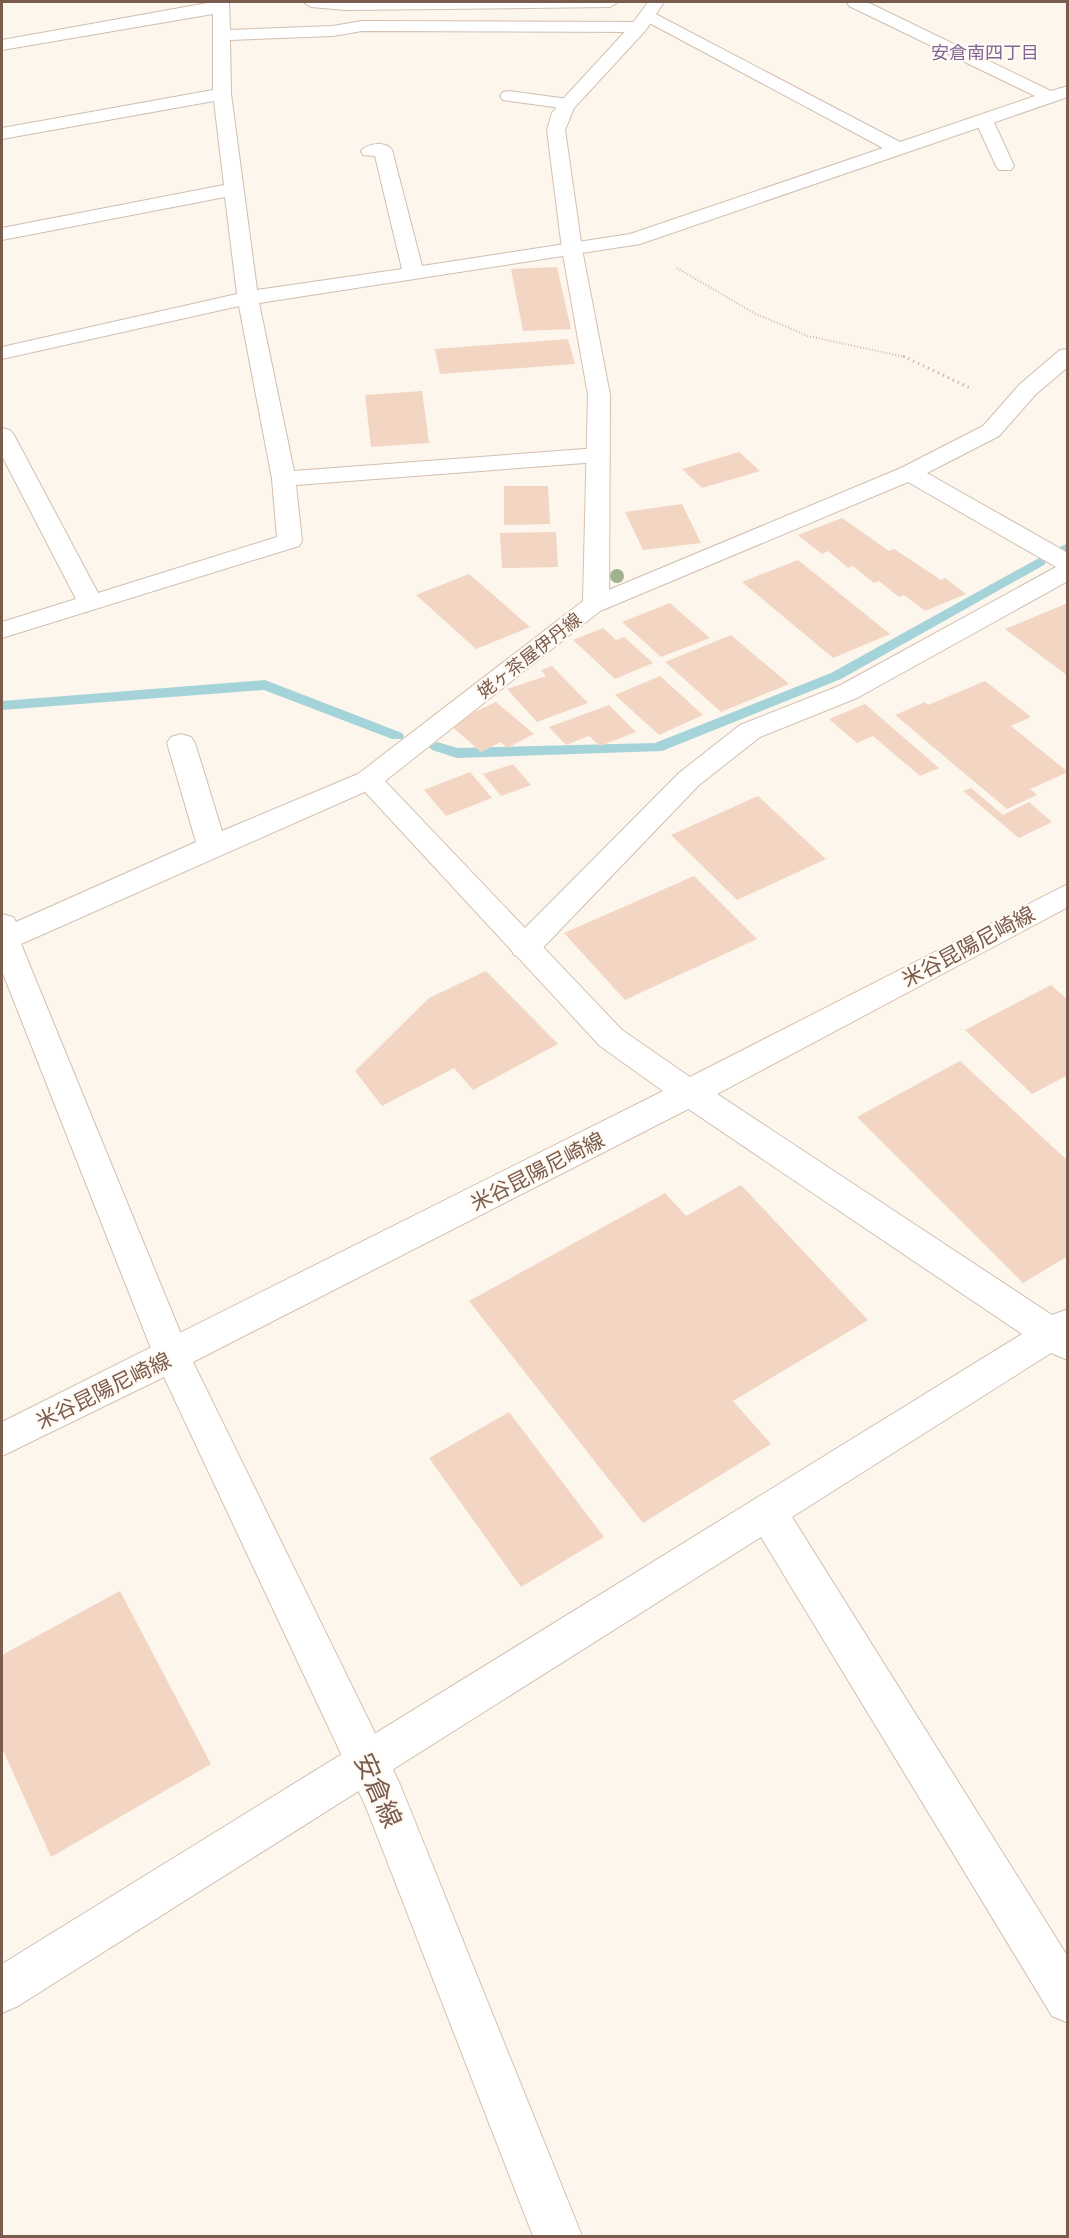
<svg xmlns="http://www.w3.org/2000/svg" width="1069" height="2238" viewBox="0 0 1069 2238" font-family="'Open Sans','Noto Sans JP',sans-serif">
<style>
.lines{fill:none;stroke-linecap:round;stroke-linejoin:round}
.stream{fill:#a5d3da;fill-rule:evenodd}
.building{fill:#f3d5c3}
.lane-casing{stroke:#d1beb0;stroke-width:2}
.street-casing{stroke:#d1beb0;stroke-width:2}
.secondary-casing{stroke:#d6c0b0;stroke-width:2}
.path-far1{stroke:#d9b8a5;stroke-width:2;stroke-dasharray:1 2;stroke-linecap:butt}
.path{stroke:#d9b8a5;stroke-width:3;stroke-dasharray:1.5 4;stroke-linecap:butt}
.lane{fill:#fff;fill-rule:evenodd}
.street{fill:#fff;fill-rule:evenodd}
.secondary{fill:#fff;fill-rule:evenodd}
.tree{fill:#a0b28e}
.labels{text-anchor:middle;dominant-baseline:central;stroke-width:4.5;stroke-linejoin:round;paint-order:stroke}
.far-neighbourhood-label{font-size:18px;fill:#846695;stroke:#fffaf3}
.far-street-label{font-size:18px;fill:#7a5c4d;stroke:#fffaf3}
.street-label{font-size:21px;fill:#7a5c4d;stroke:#fffaf3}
.near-street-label{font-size:26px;fill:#7a5c4d;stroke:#fffaf3}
</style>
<rect width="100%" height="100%" fill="#fdf6ec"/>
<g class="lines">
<path class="stream" d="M 1068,543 L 1068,552 L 1061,554 L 1054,550 Z
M 1039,558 L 1046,562 L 1044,565 L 841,679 L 662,751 L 457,758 L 432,750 L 429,747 L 437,742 L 458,748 L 655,743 L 831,673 Z
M 265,680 L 402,733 L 404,736 L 402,739 L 392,739 L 264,690 L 2,710 L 2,701 Z"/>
</g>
<path class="building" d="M 557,267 L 571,329 L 523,331 L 511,269 Z
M 568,339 L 575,364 L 440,374 L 435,349 Z
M 422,391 L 429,443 L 371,447 L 365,395 Z
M 739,452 L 760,471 L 702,488 L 682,469 Z
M 504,486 L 548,486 L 550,524 L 504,525 Z
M 682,504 L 701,543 L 643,550 L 625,512 Z
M 842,518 L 889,551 L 894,549 L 941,580 L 945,578 L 966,594 L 925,611 L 904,595 L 899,597 L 879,581 L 874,583 L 853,566 L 848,568 L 828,551 L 822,554 L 798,535 Z
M 556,532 L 558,567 L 502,568 L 500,533 Z
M 798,560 L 890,634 L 833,658 L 742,582 Z
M 469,574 L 530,627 L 476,649 L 416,595 Z
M 670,603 L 710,638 L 661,657 L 622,622 Z
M 1068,603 L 1068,676 L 1005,629 Z
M 603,628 L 616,640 L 624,637 L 653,663 L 615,679 L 573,640 Z
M 731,635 L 789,684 L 721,712 L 665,662 Z
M 552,666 L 588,703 L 537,722 L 507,689 L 546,676 L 541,670 Z
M 660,676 L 703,715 L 659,735 L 615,695 Z
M 985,681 L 1031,717 L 1011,726 L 1068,772 L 1030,789 L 1037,795 L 1007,809 L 895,715 L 925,702 L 928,705 Z
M 496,702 L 534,734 L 507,748 L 501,742 L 481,752 L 449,724 Z
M 865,704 L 939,768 L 920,776 L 873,736 L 857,743 L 829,719 Z
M 609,705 L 636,732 L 600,746 L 589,736 L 566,745 L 549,727 Z
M 513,764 L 531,785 L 501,796 L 483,774 Z
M 470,772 L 492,798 L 446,816 L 424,790 Z
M 971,788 L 1003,815 L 1029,802 L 1052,822 L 1019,838 L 963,791 Z
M 758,796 L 826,859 L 737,900 L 671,835 Z
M 694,876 L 757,939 L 625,1000 L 564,933 Z
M 486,971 L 558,1044 L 473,1090 L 454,1068 L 382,1106 L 355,1071 L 429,998 Z
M 1051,985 L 1068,1000 L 1068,1075 L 1032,1094 L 965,1030 Z
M 960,1061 L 1068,1161 L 1068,1256 L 1023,1283 L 857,1117 Z
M 741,1185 L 868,1320 L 733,1401 L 771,1444 L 643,1523 L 469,1301 L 665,1193 L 686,1216 Z
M 509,1412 L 604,1537 L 521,1587 L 429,1458 Z
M 120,1591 L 211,1764 L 51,1857 L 2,1748 L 2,1655 Z"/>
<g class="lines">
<defs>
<path id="lane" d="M 509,91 L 568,99 L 577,104 L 568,109 L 503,100 L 500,96 L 503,92 Z
M 984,115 L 993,120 L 1014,166 L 1011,170 L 999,170 L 996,166 L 975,120 Z"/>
<path id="street" d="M 213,2 L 229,2 L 230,30 L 333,26 L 362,21 L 639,22 L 648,27 L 639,32 L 362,31 L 333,36 L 230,40 L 231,94 L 257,290 L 402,269 L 375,156 L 363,155 L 361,151 C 367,143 386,141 392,150 L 422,266 L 630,234 L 883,148 L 642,19 L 640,15 L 648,10 L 900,142 L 1035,96 L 849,6 L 847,2 L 867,2 L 1051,91 L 1068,86 L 1068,97 L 640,244 L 259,303 L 294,471 L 598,448 L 606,450 L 610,455 L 606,460 L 598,462 L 296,485 L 302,541 L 299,546 L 2,638 L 2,622 L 76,599 L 2,456 L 2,428 L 10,430 L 14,435 L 98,593 L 277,537 L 272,479 L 239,306 L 2,359 L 2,347 L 237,294 L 225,197 L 2,240 L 2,228 L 224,185 L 214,101 L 2,139 L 2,128 L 213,90 L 213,14 L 2,50 L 2,40 Z
M 303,2 L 618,2 L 610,7 L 346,10 L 311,7 Z
M 1068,349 L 1068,367 L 1036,394 L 999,436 L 927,473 L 1068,553 L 1068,581 L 857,698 L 760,737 L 699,785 L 536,955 L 525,958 L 514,955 L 510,947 L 514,939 L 679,773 L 740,725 L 839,686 L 1056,567 L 908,482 L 605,609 L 596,612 L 587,609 L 583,604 L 587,599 L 901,468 L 983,426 L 1020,384 L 1060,350 Z
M 181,734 L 191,737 L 195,743 L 222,831 L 358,774 L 368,771 L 378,774 L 382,780 L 378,786 L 21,944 L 190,1356 L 185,1367 L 172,1371 L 159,1367 L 154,1356 L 2,971 L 2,914 L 13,917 L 16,922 L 196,842 L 167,743 L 171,737 Z
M 690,1081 L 702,1084 L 1052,1315 L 1068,1309 L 1068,1360 L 1051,1353 L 792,1517 L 1068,1957 L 1068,2023 L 1052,2016 L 761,1537 L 18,2006 L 2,2013 L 2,1964 L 1022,1334 L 678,1102 L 674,1093 L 678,1084 Z"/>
<path id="secondary" d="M 648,2 L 664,2 L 645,31 L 574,108 L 565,130 L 582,249 L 610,395 L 609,604 L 385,781 L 622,1030 L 690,1077 L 1068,884 L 1068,907 L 702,1102 L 193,1362 L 399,1782 L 582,2236 L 533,2236 L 366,1807 L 164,1377 L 2,1456 L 2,1422 L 663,1091 L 600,1046 L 354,780 L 358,774 L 583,601 L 588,395 L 562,249 L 547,130 L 552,113 L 562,100 L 633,23 Z"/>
</defs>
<use href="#lane" class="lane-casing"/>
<use href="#street" class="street-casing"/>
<use href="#secondary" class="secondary-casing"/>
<path class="path-far1" d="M 677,268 L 754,313 L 808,336 L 905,357"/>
<path class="path" d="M 903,356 L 970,388"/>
<use href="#lane" class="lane"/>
<use href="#street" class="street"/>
<use href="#secondary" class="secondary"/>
</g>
<circle class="tree" cx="617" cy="576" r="7"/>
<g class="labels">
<g class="far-neighbourhood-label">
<text x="985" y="52">安倉南四丁目</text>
</g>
<g class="far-street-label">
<text transform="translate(529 655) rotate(-38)">姥ヶ茶屋伊丹線</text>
</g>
<g class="street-label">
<text transform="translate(968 946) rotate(-28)">米谷昆陽尼崎線</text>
<text transform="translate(537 1171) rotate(-27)">米谷昆陽尼崎線</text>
<text transform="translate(103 1390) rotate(-26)">米谷昆陽尼崎線</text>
</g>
<g class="near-street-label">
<text transform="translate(379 1790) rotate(66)">安倉線</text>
</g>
</g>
<rect width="1069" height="2238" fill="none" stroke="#7a5c4d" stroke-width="6"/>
</svg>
